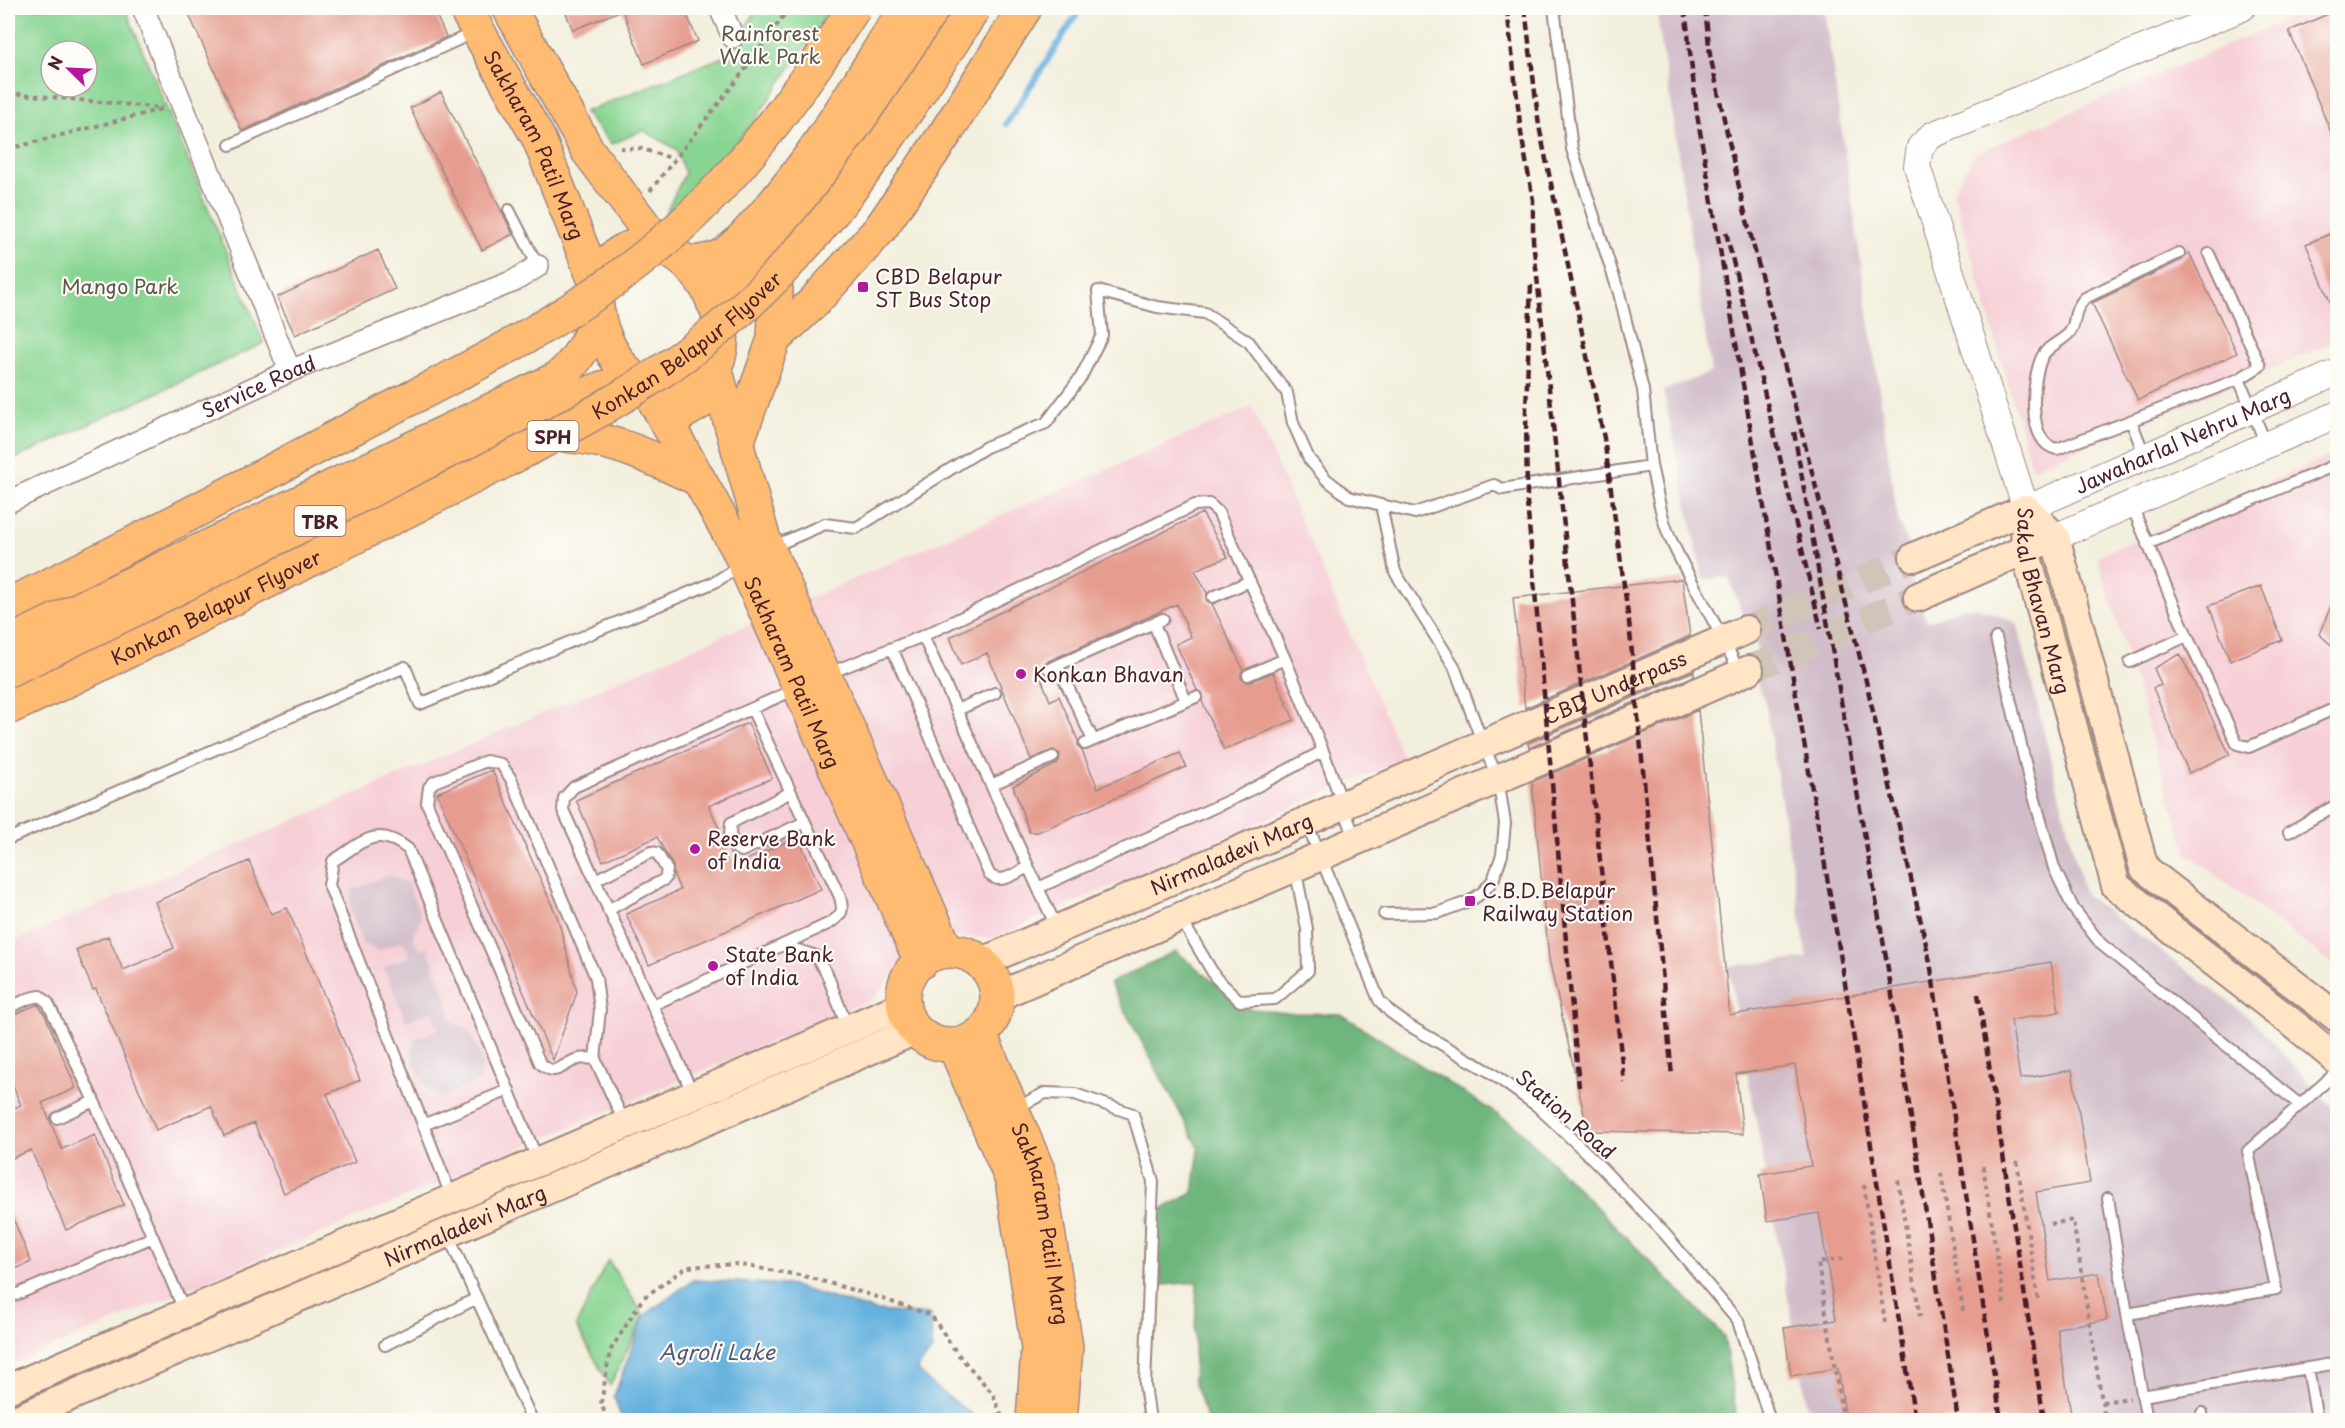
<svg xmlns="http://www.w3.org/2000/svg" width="2345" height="1428" viewBox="0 0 2345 1428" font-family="'Playpen Sans',sans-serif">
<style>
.built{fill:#f6cfd7}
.industrial{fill:#d1bdc9}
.green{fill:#88d593;stroke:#697a5f;stroke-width:1.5;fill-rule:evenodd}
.forest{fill:#6eb67d;stroke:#5c6a54;stroke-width:1.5}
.water{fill:#66b2df;stroke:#586885;stroke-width:1.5}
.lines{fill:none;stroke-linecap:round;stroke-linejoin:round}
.stream{stroke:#66b2df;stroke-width:6}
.building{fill:#e69d90}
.secondary-tunnel{stroke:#d1c5b9;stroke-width:28;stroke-dasharray:28 14;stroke-linecap:butt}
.service-casing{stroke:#9e8784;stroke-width:14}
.minor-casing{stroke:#9e8784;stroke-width:24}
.tertiary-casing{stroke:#9e8784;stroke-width:28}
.secondary-casing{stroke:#9e8784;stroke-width:32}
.primary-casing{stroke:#9e8784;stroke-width:36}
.motorway-casing{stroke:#9e8784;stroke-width:36}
.path{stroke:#9e8784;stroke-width:4;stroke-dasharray:4.5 4.5;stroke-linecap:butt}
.service{stroke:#fff;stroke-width:10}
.minor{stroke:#fff;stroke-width:21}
.tertiary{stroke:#fff;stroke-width:26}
.secondary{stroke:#ffe4c6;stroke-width:28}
.primary{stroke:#ffbb71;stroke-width:33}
.motorway{stroke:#ffbb71;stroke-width:33}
.rail{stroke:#4a1f2b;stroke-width:4.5;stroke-dasharray:9 4.5;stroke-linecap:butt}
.motorway-bridge-casing{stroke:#9e8784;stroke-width:36;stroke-linecap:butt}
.motorway-bridge{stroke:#ffbb71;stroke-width:33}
.poi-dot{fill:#b5179e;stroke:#fdfcf7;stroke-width:2}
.labels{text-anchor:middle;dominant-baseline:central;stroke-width:4.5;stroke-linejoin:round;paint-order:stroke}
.shield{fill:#fdfcf7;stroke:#806168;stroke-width:1.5}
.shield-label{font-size:18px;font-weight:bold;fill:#4a1f2b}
.park-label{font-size:20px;fill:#5d564a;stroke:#fdfcf7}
.street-label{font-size:20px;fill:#4a1f2b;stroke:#fdfcf7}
.poi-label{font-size:20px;fill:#4a1f2b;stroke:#fdfcf7;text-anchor:start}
.water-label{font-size:21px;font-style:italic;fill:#555a73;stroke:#fdfcf7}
</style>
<rect width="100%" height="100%" fill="#fdfcf7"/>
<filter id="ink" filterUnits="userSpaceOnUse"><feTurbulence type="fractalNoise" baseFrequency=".0167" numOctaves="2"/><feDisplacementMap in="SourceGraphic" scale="12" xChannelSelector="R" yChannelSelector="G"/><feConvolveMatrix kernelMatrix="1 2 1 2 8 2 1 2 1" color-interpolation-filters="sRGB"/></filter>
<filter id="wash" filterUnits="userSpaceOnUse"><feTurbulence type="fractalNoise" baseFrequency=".008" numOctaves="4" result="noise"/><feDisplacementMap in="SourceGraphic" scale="24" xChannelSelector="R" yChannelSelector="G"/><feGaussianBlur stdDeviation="1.35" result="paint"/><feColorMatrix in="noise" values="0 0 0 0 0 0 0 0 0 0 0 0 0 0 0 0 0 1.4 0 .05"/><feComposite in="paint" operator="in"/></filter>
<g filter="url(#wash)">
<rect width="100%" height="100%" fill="#f3efdd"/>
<path class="built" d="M 2314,8 L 2337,8 L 2337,341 L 2032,469 L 1953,190 L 1976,153 Z
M 1252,407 L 1404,759 L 993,938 L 941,937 L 915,949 L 874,998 L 8,1366 L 8,944 Z
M 2337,453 L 2337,968 L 2186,852 L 2097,556 Z"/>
<path class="industrial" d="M 1656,8 L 1824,8 L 1898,520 L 1920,572 L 1910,579 L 1927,622 L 1960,608 L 1976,607 L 2017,623 L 2084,894 L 2248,1016 L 2337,1112 L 2337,1420 L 1810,1420 L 1728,966 L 1807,958 L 1765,702 L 1745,656 L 1758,651 L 1728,577 L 1703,580 L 1663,391 L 1711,372 Z
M 388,875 L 407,882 L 421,918 L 413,936 L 420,950 L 427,947 L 448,1002 L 453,1023 L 469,1029 L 484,1065 L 480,1081 L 441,1097 L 428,1091 L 410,1055 L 415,1039 L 439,1029 L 432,1011 L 406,1021 L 384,967 L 410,956 L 403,941 L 378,951 L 362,943 L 349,905 L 353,890 Z"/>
<path class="green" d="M 8,8 L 125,8 L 264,343 L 8,462 ZM 51,51 L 87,51 L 87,87 L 51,87 Z
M 758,8 L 831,8 L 757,117 L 719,164 L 663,219 L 685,173 L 676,149 L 643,130 L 612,144 L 584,112 L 728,55 Z
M 608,1260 L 644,1316 L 610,1386 L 576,1326 Z"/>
<path class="forest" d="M 1176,951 L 1245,1008 L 1287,1013 L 1341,1014 L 1517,1127 L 1724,1336 L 1737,1420 L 1207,1420 L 1193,1379 L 1197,1282 L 1155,1286 L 1147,1217 L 1193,1193 L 1199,1148 L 1110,983 Z"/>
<path class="water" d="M 693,1280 L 789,1285 L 875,1311 L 931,1315 L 932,1350 L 917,1369 L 930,1383 L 979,1420 L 622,1420 L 614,1396 L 644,1316 Z"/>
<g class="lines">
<path class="stream" d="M 1006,124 L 1081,8"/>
</g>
<g id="blocks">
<path class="building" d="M 186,8 L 433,8 L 446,37 L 242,131 Z
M 564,8 L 684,8 L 698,41 L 644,64 L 622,10 L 573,30 Z
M 2337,10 L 2337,147 L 2289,31 Z
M 441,92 L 513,234 L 482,250 L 410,108 Z
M 2337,231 L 2337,318 L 2306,244 Z
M 378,250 L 395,289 L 295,335 L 277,297 Z
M 2189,252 L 2237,353 L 2138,400 L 2092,303 L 2182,260 Z
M 1202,513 L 1228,557 L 1195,570 L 1207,593 L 1206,600 L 1212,604 L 1243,669 L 1241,674 L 1241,678 L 1247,682 L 1250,682 L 1273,672 L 1294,720 L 1224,750 L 1202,701 L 1203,694 L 1197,690 L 1176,644 L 1191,637 L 1177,604 L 1046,662 L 1037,668 L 1050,701 L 1059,696 L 1078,741 L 1078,746 L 1082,751 L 1098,788 L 1180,753 L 1186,767 L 1038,832 L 1029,832 L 1013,786 L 1057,764 L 1059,761 L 1060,754 L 1053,750 L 1031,759 L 987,653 L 961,665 L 950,637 Z
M 1682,579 L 1690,636 L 1525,708 L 1513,598 Z
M 2261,586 L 2282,640 L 2230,661 L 2209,606 Z
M 2337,592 L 2337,650 L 2319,634 Z
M 2180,654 L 2230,755 L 2189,773 L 2153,688 L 2161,685 L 2154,668 Z
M 1694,671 L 1694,676 L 1529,748 L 1528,743 Z
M 1698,710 L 1730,1015 L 2051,962 L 2059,1012 L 2011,1020 L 2020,1079 L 2072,1070 L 2090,1183 L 2036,1192 L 2050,1281 L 2099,1273 L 2107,1320 L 2057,1328 L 2072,1420 L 1846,1420 L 1838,1368 L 1791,1376 L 1784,1328 L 1836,1320 L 1819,1213 L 1767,1221 L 1760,1174 L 1811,1166 L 1795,1065 L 1736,1074 L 1743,1134 L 1588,1131 L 1549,959 L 1532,782 Z
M 748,723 L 772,778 L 709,806 L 735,865 L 798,837 L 821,889 L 649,965 L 626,914 L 680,890 L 674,875 L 673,866 L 657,837 L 603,861 L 576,800 Z
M 492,770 L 558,919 L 577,992 L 553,1060 L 437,793 Z
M 249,861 L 271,914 L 287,908 L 360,1080 L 327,1094 L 355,1162 L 284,1193 L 254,1123 L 224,1136 L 211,1106 L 156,1130 L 96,989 L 93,990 L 76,950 L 108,936 L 123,970 L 174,948 L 155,902 Z
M 38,1004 L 45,1015 L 76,1088 L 42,1103 L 62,1149 L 95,1135 L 124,1205 L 66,1230 L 31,1150 L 8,1160 L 8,1111 L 21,1105 L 8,1075 L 8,1017 Z
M 8,1206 L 31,1262 L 8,1272 Z"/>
</g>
</g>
<g filter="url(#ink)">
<use href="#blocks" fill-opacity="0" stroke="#9e8784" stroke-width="1.5"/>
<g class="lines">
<path class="secondary-tunnel" d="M 1746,630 L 1914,557
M 1749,670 L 1918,597"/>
<defs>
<path id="service" d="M 1554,8 L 1572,149 L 1619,293 L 1643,390 L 1651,466
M 230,145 L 475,32
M 509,210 L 538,266
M 2179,253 L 2085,298 C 2082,301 2079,306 2077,310 C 2074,317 2075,325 2070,332 C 2062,342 2048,345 2042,357 C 2032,378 2026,444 2057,449 L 2239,379
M 2209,254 L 2260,366 L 2239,379 L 2266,444
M 2131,421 L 2145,456
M 1381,505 L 1415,513 L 1494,485 L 1502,489 L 1651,466 C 1657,489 1660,516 1670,538 C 1691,584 1719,627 1740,674
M 2147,544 L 2338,464
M 772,547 L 825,524 L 856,528 L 986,447 L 1046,423 L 1081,377 L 1102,335 L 1098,291 L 1157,307 L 1205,313 L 1249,342 L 1287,393 L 1293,423 L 1309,459 L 1326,479 L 1349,497 L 1381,505 L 1395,572 L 1454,666 L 1483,744 L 1498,779 L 1505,823 L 1502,855 L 1493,880 L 1483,892 L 1470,901 L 1437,913 L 1384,914
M 1213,597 L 1250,581
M 1154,624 L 1186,701
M 2187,636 L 2237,744 L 2249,747 L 2338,707
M 1996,638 L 2028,775 L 2054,868 L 2073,908 L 2101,944 L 2300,1105
M 892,648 L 989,874 C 1000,886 1016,873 1028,867
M 2130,662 L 2187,636 L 2131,504
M 1058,666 L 1093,740
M 1049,669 L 1163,619
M 829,673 L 923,636 L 1038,888 L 1239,796 L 1323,751 L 1285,659 L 1218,512 L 1209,504 L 1195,505 L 923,636
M 1248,675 L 1285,659
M 957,710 L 995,693
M 1085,744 L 1196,697
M 1323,751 L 1356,841
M 991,785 L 1053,757
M 791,792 L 731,823 L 730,835 L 737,849 L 742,851 L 805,822
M 1306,821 L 1379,1000 L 1390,1012 L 1408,1025 L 1490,1072 L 1537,1106 L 1595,1161 L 1665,1234 L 1738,1321 L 1770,1420
M 2289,832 L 2338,804
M 8,839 L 405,667 L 420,704 L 715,582 L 740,566
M 595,880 L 651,852 L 657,853 L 667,870 L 665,879 L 608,910
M 1038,888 L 1057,928
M 1181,919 L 1216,978 L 1240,1001 L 1275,999 L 1308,971 L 1307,929 L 1295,867
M 783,945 L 816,956 L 827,974 L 848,1029
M 653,1005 L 830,923 C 842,915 844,911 840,897 L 752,709
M 8,1008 L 30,998 L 40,996 L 48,1003 L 94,1101 L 185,1312
M 595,1059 C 588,1058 581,1058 575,1060 C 559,1067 555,1077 540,1063 L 427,803 L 429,787 L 434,782 L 486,761 L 501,764 L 511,779 L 596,978 L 600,1010 L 595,1059 L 625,1124
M 693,1094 L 563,810 L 564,798 L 574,787 L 796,689
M 1016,1108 L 1045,1093 L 1075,1094 L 1133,1114 L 1153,1181 L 1145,1385 L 1150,1420
M 57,1118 L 94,1101
M 423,1125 L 509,1090
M 452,1198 L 329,885 L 333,861 C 362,843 376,824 408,849 L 538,1161
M 2108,1198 L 2127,1314
M 448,1235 L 532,1420
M 8,1298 L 153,1237
M 385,1345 L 477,1298
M 2308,1368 L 2317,1420
M 2142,1396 L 2338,1363
M 2202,1413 L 2203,1420
M 2147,1420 L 2127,1314 L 2276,1289 L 2248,1151 L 2338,1071"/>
<g id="minor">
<path d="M 143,8 L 290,371"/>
<path d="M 720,8 L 733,37"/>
<path id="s1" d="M 8,502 L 290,371 L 514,281 L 538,266"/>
</g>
<g id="tertiary">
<path id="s2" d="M 2242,8 L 1932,135 L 1920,147 L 1917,166 L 2026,509 L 2338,372"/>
<path d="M 2055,537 L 2338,414"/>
</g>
<g id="secondary">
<path id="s3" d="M 2026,509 L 2025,550 L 2116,886 L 2300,1029 L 2338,1061"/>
<path d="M 2026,509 L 2055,537 L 2144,868 L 2338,1018"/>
<path d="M 1914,557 L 2026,509"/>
<path d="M 1918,597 L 2042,542"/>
<path id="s4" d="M 980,963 L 1746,630"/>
<path d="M 996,997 L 1749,670"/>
<path d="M 8,1389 L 904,1005"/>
<path id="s5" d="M 15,1420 L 916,1030"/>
</g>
<g id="primary">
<path id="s6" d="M 465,8 L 539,139 L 597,286"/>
<path d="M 509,8 L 588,151 L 659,245"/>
<path d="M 715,368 L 763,537 L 947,951"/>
<path id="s7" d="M 649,391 L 738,549 L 921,962"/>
<path d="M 667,422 L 721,390"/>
<circle cx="950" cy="998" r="47"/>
<path id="s8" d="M 980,1034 L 1039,1173 L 1066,1347 L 1060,1420"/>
<path d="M 954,1045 L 1012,1180 L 1038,1348 L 1033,1420"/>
</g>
<path id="motorway" d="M 647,244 C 704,250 750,345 700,385 C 630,442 538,256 647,244 Z
M 688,264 C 700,262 713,261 723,255 C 739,245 751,229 763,216 C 819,153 861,78 906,8
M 713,302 L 769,246 L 825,180 L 936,8
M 774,339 L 813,303 L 880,229 L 945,134 L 1025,8
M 540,434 C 601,433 645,454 698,479
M 737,443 L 774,339 L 776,290 L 770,254
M 8,643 L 558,378 C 578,362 588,340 599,316
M 8,671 L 567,402 L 602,388 L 635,380"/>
</defs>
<use href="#service" class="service-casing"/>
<use href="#minor" class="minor-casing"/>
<use href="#tertiary" class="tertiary-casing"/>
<use href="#secondary" class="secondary-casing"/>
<use href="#primary" class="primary-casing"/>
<use href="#motorway" class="motorway-casing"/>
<path class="path" d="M 741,54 L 747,67
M 8,93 L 162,108
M 620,148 L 642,149 L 674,159
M 8,149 L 162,109
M 650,191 L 747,67 L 789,8
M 2017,1161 L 2038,1299
M 1983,1166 L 2004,1304
M 1941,1173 L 1963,1311
M 1898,1180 L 1920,1317
M 1864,1185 L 1885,1323
M 2050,1224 L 2073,1220 L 2105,1420
M 2102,1402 L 2130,1398
M 608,1420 L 601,1404 L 610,1351 L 643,1298 L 687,1267 L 735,1264 L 804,1276 L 874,1296 L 931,1315 L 957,1353 L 993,1394 L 1003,1420
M 1843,1420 L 1818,1263 L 1846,1258"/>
<use href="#service" class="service"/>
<use href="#minor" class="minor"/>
<use href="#tertiary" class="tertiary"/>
<use href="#secondary" class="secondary"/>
<use href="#primary" class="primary"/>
<use href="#motorway" class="motorway"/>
<path class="rail" d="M 1507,8 L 1521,133 L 1533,200 L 1533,240 L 1624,1082
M 1525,8 L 1539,126 L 1604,438 L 1629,622 L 1672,1076
M 1685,8 L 1697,114 L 1844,977 L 1915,1420
M 1705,8 L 1710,55 L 1743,205 L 1866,681 L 1930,962 L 2001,1420
M 1726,232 L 1821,629
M 1531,285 L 1526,409 L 1527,502 L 1579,1087
M 1794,432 L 1888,969 L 1958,1420
M 1978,994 L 2044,1420"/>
<defs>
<g id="motorway-bridge">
<path d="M 8,605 C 126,549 241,487 357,426 C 458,373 563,325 652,251 C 738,180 794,100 854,8"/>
<path id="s9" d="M 8,708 C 143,646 275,577 408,510 C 521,452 637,400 734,316 C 833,230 903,117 974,8"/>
</g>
</defs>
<use href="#motorway-bridge" class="motorway-bridge-casing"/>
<use href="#motorway-bridge" class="motorway-bridge"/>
</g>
</g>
<g class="poi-dot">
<rect x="857" y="281" width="12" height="12" rx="3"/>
<circle cx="1021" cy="674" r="6"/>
<circle cx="695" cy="849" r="6"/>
<rect x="1464" y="895" width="12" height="12" rx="3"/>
<circle cx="713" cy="966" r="6"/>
</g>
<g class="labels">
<g class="shield">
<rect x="527.5" y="421" width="51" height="30" rx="4.5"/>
<rect x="294.5" y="506" width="51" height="30" rx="4.5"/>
</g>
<g class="shield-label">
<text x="553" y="436">SPH</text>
<text x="320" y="521">TBR</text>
</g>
<g class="park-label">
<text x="770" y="33">Rainforest<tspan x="770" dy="23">Walk Park</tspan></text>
<text x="120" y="286">Mango Park</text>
</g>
<g class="street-label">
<text stroke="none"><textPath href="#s6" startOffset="154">Sakharam Patil Marg</textPath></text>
<text stroke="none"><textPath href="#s9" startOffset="771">Konkan Belapur Flyover</textPath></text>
<text stroke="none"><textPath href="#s1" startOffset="276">Service Road</textPath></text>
<text stroke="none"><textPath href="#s2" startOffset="902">Jawaharlal Nehru Marg</textPath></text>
<text stroke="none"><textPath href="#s9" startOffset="231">Konkan Belapur Flyover</textPath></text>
<text stroke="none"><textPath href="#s3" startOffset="94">Sakal Bhavan Marg</textPath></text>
<text stroke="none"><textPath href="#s7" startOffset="316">Sakharam Patil Marg</textPath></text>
<text stroke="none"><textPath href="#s4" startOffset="692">CBD Underpass</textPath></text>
<text stroke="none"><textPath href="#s4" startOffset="274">Nirmaladevi Marg</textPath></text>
<text transform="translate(1566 1114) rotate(41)">Station Road</text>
<text stroke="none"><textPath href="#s8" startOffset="201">Sakharam Patil Marg</textPath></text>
<text stroke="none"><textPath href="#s5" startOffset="490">Nirmaladevi Marg</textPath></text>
</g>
<g class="poi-label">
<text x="875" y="276">CBD Belapur<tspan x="875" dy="23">ST Bus Stop</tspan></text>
<text x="1033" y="674">Konkan Bhavan</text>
<text x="707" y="838">Reserve Bank<tspan x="707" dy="23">of India</tspan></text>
<text x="1482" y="890">C.B.D.Belapur<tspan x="1482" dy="23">Railway Station</tspan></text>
<text x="725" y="954">State Bank<tspan x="725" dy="23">of India</tspan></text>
</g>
<g class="water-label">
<text x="717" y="1351">Agroli Lake</text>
</g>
</g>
<rect width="2345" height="1428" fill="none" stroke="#fdfcf7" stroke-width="30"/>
<g transform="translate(69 69) rotate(294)"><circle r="28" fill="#fdfcf7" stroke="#b5a4a5" stroke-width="1.5"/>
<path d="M0-4.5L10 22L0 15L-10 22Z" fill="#b5179e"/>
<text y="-9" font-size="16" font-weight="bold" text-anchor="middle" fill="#4a1f2b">N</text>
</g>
</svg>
